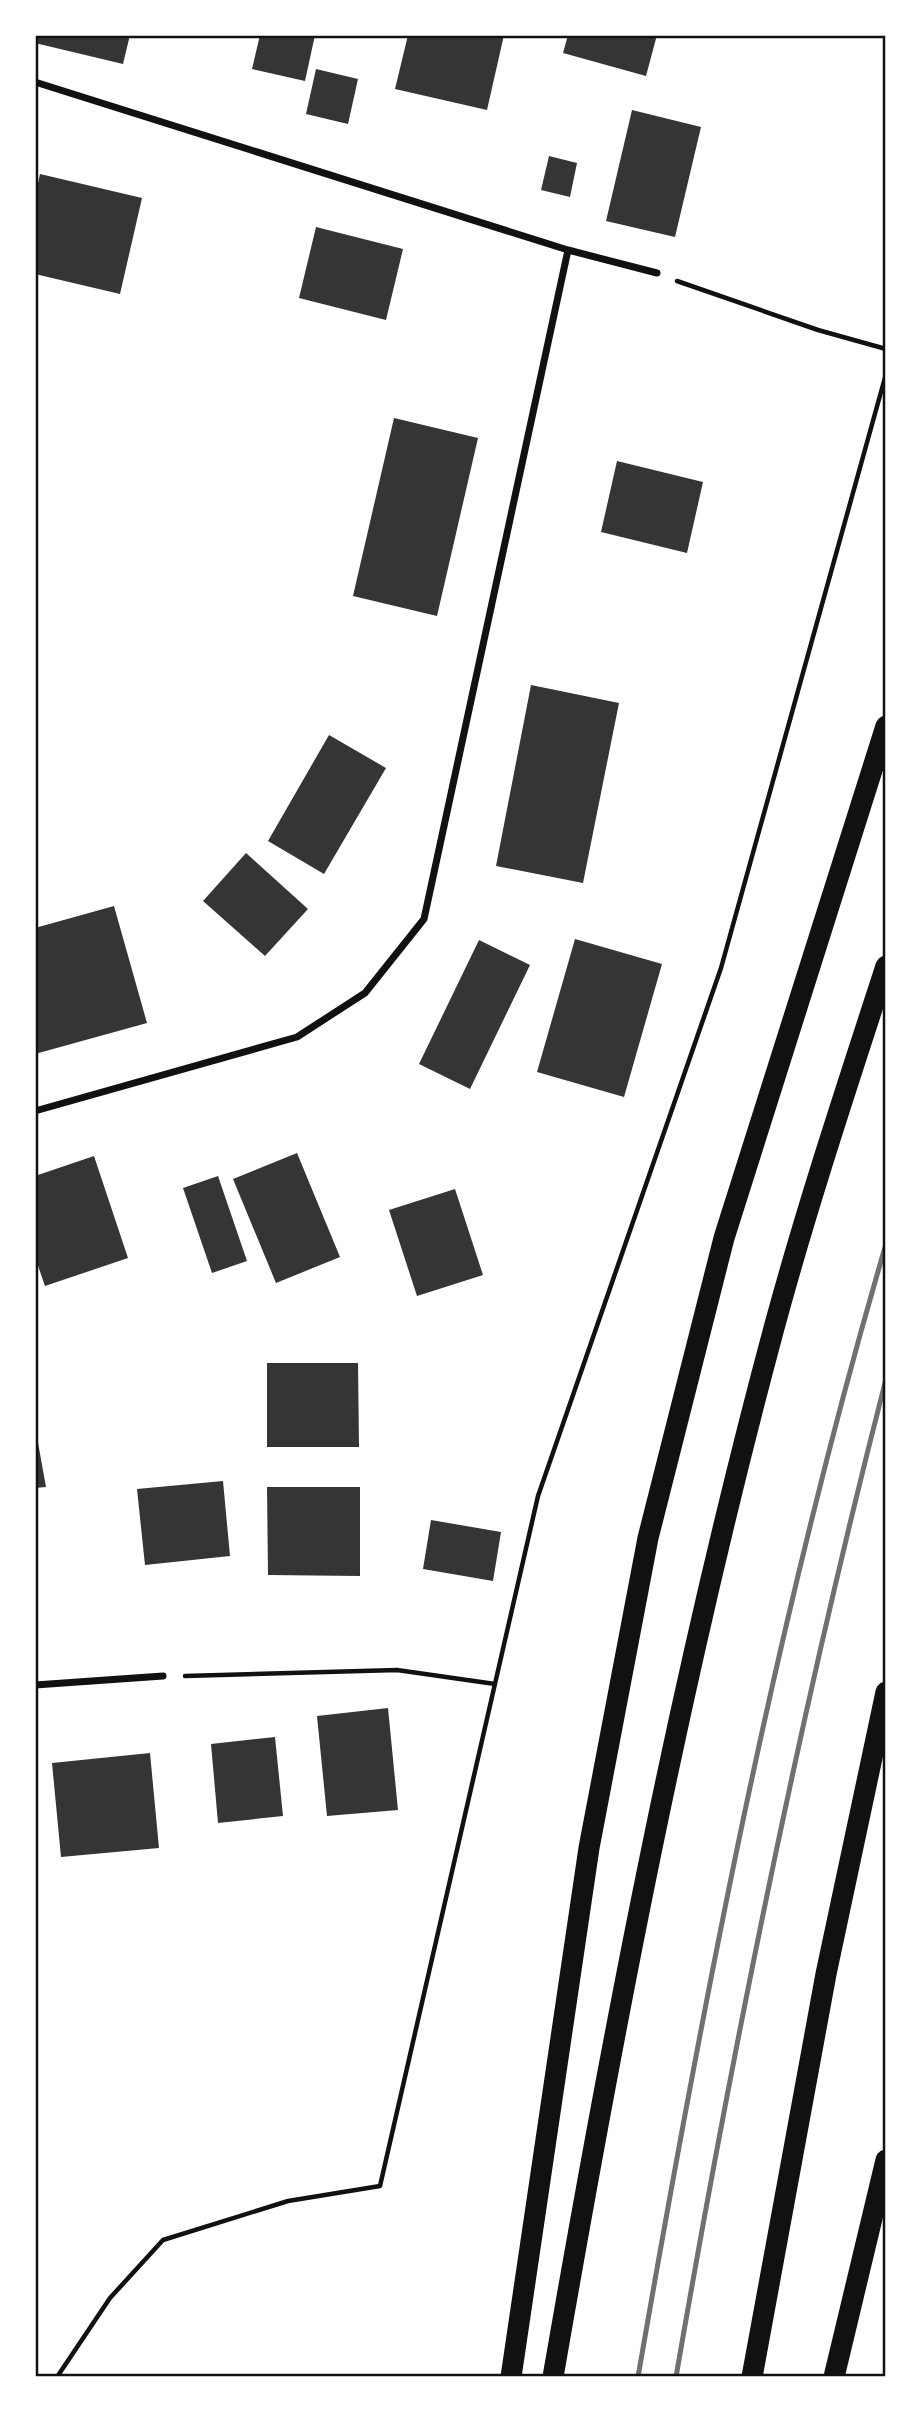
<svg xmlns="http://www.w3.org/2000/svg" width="921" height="2412" viewBox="0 0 921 2412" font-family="'Source Sans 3',sans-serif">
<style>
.building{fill:#353535}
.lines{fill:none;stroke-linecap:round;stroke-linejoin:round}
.path{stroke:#111;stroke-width:4.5}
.minor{stroke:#111;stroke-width:7}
.motorway{stroke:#111;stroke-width:21}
.rail{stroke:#707070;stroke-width:5}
.neatline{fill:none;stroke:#111;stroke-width:2.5}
</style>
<rect width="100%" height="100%" fill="#fff"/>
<path class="building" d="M 35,35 L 130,35 L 123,64 L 35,43 Z
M 260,35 L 315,35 L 305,81 L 252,69 Z
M 408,35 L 504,35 L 487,110 L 395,89 Z
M 568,35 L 657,35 L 646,76 L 563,53 Z
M 316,69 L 358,79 L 348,124 L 306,114 Z
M 632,110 L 701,127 L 675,237 L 606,221 Z
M 549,156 L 577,163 L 570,197 L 541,190 Z
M 40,174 L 142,198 L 120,294 L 35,274 L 35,197 Z
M 316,227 L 403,249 L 386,320 L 299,298 Z
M 394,418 L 478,438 L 437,616 L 353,596 Z
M 617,461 L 703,482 L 687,553 L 601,532 Z
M 531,685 L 619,703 L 583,883 L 496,866 Z
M 329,735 L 386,768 L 324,874 L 268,841 Z
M 246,853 L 308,909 L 265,956 L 203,901 Z
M 114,906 L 147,1023 L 35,1054 L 35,928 Z
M 575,939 L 662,964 L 624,1097 L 537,1072 Z
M 479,940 L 530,965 L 470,1089 L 419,1064 Z
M 297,1153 L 340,1257 L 276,1283 L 233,1179 Z
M 94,1156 L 128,1258 L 45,1286 L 35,1257 L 35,1176 Z
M 218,1176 L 247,1261 L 212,1273 L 183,1188 Z
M 455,1189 L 483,1275 L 417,1296 L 389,1210 Z
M 267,1363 L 358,1363 L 359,1447 L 267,1447 Z
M 35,1426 L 46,1487 L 35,1488 Z
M 223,1481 L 230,1556 L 145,1565 L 137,1489 Z
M 267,1487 L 360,1487 L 360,1576 L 268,1575 Z
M 431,1520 L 501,1532 L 493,1581 L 423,1569 Z
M 388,1708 L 398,1810 L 327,1816 L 317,1716 Z
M 275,1737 L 283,1816 L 218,1823 L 211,1744 Z
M 150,1753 L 159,1848 L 61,1857 L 52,1763 Z"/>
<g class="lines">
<path class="path" d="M 677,281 L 818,330 L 886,349
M 185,1676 L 397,1670 L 495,1684
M 57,2377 L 110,2298 L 163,2240 L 288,2201 L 380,2186 L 538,1496 L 721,968 L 886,374"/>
<path class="minor" d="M 35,82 L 568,250 L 657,273
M 35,1111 L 297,1037 L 365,993 L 424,919 L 568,250
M 35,1685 L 163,1676"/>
<path class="motorway" d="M 511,2377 L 589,1848 L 648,1538 L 724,1238 L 886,726
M 553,2377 C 614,2025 681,1674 774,1328 C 807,1206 847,1086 886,966
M 752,2377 L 826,1974 L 886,1692
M 834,2377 L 886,2160"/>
<path class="rail" d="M 638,2377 C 704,1996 777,1615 886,1244
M 676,2377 C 734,2041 801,1709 886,1379"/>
</g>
<rect width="921" height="2412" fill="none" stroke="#ffffff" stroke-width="74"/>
<rect x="37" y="37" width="847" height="2338" class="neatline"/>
</svg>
